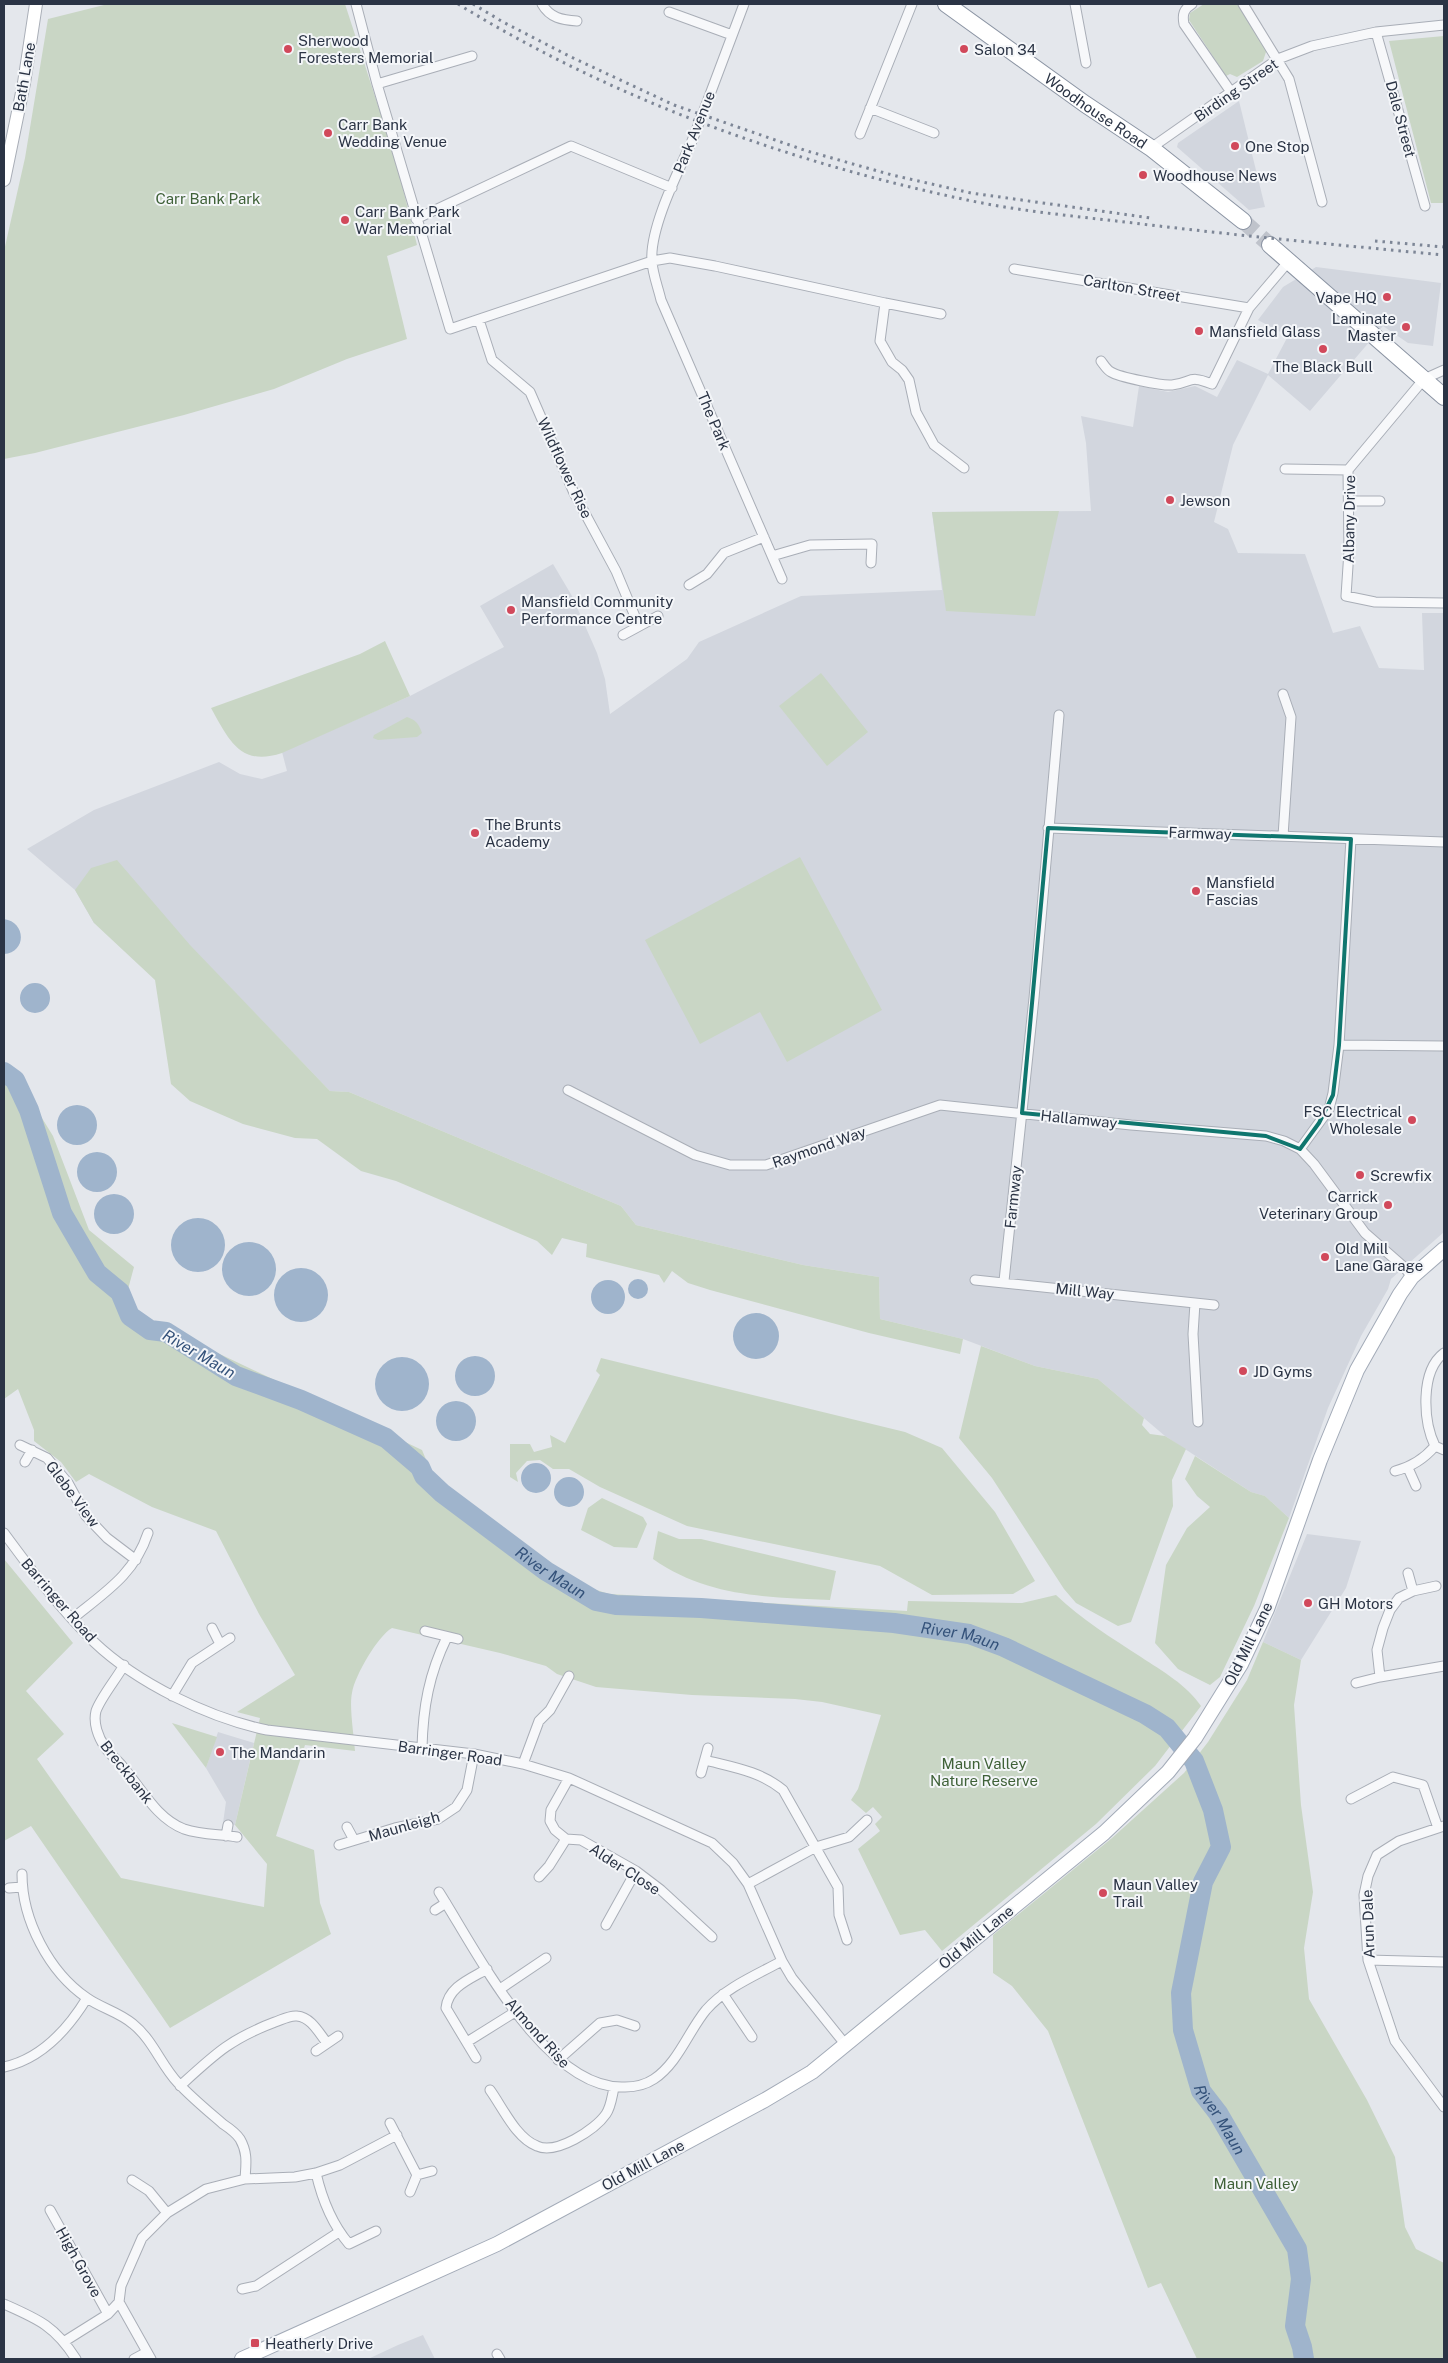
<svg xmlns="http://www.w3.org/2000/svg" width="1448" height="2363" viewBox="0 0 1448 2363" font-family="'Public Sans',sans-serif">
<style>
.built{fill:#d2d6de}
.green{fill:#c9d6c5}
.water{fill:#9fb4cc}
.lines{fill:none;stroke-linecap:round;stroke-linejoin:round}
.river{stroke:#9fb4cc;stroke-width:20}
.highway-tunnel{stroke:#bfc3cb;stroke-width:16;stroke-dasharray:16 8;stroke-linecap:butt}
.street-casing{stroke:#a9aeb7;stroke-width:11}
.secondary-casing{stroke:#a9aeb7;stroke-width:14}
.primary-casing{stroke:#a3abb8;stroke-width:16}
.highway-casing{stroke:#8b94a3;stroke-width:18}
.street{stroke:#f7f8fa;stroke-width:9}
.secondary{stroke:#fff;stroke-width:12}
.primary{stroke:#fff;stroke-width:14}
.highway{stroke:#fff;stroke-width:16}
.rail{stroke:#7d8696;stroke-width:3;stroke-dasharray:2.5 5;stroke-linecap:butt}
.street-bridge-casing{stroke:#a9aeb7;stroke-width:11;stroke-linecap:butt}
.street-bridge{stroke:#f7f8fa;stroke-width:9}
.marked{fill:none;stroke:#0f766e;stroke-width:4;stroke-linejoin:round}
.poi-dot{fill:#d1495b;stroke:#f4f6f9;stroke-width:2}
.labels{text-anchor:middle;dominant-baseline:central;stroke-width:4;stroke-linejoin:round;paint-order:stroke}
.poi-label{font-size:15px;fill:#2b3445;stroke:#f4f6f9;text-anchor:start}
.street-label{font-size:15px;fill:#2b3445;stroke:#f4f6f9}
.park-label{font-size:15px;fill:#3f6138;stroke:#f4f6f9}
.water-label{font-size:16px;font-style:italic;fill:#34527a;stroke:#f4f6f9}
</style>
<rect width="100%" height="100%" fill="#e4e7ec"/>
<path class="built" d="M 1239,101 L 1265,207 L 1249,210 L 1177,147 L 1178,143 Z
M 1316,267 L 1441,283 L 1433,346 L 1408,343 L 1383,326 L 1310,411 L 1268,375 L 1233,445 L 1214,522 L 1228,529 L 1238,553 L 1305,554 L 1333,633 L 1360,626 L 1379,668 L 1424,670 L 1422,613 L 1444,613 L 1444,1232 L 1391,1279 L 1388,1289 L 1361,1336 L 1328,1408 L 1289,1518 L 1265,1496 L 1251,1492 L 1165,1436 L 1098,1379 L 1035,1366 L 963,1339 L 880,1319 L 879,1277 L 803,1265 L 636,1225 L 621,1206 L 349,1092 L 330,1091 L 190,946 L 94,923 L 75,890 L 27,849 L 94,810 L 219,762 L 240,774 L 262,779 L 287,771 L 282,752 L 410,696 L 504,647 L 480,606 L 553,564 L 572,596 L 597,653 L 605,679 L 610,714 L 687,659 L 699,642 L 801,596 L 942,590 L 932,512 L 1091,511 L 1086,443 L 1081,416 L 1133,427 L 1139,386 L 1168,392 L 1195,386 L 1217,397 L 1237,360 L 1268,374 L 1288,336 L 1258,320 L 1283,287 Z
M 1307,1534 L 1361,1541 L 1346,1588 L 1301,1660 L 1263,1642 Z
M 218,1732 L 254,1743 L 235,1825 L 223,1823 L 226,1802 L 206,1768 Z
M 423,2335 L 435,2359 L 368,2359 L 398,2345 Z"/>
<path class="green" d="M 108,4 L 345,4 L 396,161 L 417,245 L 387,256 L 407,339 L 347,359 L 274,389 L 184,415 L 35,453 L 4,459 L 4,251 L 25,158 L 48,19 Z
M 1204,4 L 1237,4 L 1267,49 L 1263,61 L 1237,77 L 1230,74 L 1226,76 L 1189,20 L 1190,13 Z
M 1444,36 L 1444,203 L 1431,203 L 1389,41 Z
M 1059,511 L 1035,616 L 946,611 L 932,512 Z
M 385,641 L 410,696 L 282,753 C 240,767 229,740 211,708 L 360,654 Z
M 821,673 L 868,732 L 827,766 L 779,706 Z
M 407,717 C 416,720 419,724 422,733 L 417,737 L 378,740 L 373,738 L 374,735 Z
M 800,857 L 882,1010 L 787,1062 L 760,1012 L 700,1044 L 645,940 Z
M 117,860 L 190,945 L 330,1091 L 349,1092 L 621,1206 L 636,1225 L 803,1265 L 879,1277 L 880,1319 L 963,1339 L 960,1354 L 869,1333 L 710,1290 L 688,1283 L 672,1271 L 664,1283 L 659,1275 L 586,1257 L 587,1244 L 562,1238 L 552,1255 L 537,1241 L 396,1181 L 361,1171 L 317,1139 L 295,1138 L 243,1124 L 190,1101 L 171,1084 L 155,980 L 94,923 L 75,890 L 91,868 Z
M 4,1062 L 10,1066 L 53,1136 L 89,1230 L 134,1267 L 123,1308 L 422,1450 L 435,1481 L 584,1586 L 609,1594 L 907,1611 L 908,1601 L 1022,1603 L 1056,1595 C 1082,1620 1112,1638 1141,1657 C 1162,1671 1187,1685 1201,1706 L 1155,1766 L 1096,1824 L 942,1951 L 925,1930 L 900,1935 L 858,1849 L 880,1831 L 875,1824 L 882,1817 L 873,1807 L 866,1813 L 851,1800 L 858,1789 L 881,1715 L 822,1702 L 795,1699 L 692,1695 L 596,1687 L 557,1674 L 546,1666 L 500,1653 L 392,1628 C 378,1636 355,1675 352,1693 C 349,1706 354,1736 355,1751 L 305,1745 L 276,1836 L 314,1850 L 320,1903 L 331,1934 L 170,2028 L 31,1826 L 4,1841 L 4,1559 L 73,1643 L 26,1691 L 64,1734 L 37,1759 L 121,1878 L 264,1907 L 267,1864 L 235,1825 L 260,1718 L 237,1712 L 295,1675 L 259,1614 L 216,1531 L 152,1507 L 89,1474 L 76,1482 L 61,1462 L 34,1441 L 34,1430 L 18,1389 L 4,1399 Z
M 981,1346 L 1035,1366 L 1098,1379 L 1144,1418 L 1142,1425 L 1150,1434 L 1165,1436 L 1186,1449 L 1172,1480 L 1173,1506 L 1131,1622 L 1118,1626 L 1076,1603 L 1064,1589 L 992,1478 L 959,1438 Z
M 601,1358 L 905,1432 L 942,1448 L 995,1512 L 1035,1581 L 1013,1594 L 932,1595 L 880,1566 L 687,1526 L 600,1487 L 569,1469 L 553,1469 L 540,1460 L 527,1461 L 516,1473 L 518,1482 L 510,1477 L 510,1444 L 530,1444 L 534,1452 L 552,1447 L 550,1435 L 565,1443 L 600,1375 L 596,1371 Z
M 1195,1456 L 1251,1492 L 1265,1496 L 1289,1518 L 1254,1606 L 1220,1677 L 1210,1685 L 1178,1669 L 1155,1643 L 1166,1565 L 1187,1528 L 1210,1507 L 1197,1496 L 1185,1479 Z
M 602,1498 L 643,1517 L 647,1524 L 637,1548 L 614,1547 L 581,1530 L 588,1508 Z
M 658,1531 L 679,1539 L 701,1539 L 836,1571 L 830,1600 C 766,1597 707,1597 653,1559 Z
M 1263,1642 L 1301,1660 L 1294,1705 L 1301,1805 L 1313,1892 L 1304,1948 L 1309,1999 L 1367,2100 L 1395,2157 L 1405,2227 L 1416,2249 L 1444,2263 L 1444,2359 L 1197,2359 L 1161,2283 L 1148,2288 L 1048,2031 L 1012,1986 L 993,1973 L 993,1935 L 1112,1838 L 1184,1773 L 1208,1742 L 1247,1680 Z
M 172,1723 L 217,1737 L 206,1768 Z"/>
<path class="water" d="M 4,919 C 26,922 27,952 4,954 Z
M20 998a15 15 0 1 1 30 0a15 15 0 1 1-30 0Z
M57 1125a20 20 0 1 1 40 0a20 20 0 1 1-40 0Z
M77 1172a20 20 0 1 1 40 0a20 20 0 1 1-40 0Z
M94 1214a20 20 0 1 1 40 0a20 20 0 1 1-40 0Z
M171 1245a27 27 0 1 1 54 0a27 27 0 1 1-54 0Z
M222 1269a27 27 0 1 1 54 0a27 27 0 1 1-54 0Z
M274 1295a27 27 0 1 1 54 0a27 27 0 1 1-54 0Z
M628 1289a10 10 0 1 1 20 0a10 10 0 1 1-20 0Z
M591 1297a17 17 0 1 1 34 0a17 17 0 1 1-34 0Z
M733 1336a23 23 0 1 1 46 0a23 23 0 1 1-46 0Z
M455 1376a20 20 0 1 1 40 0a20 20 0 1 1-40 0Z
M375 1384a27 27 0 1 1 54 0a27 27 0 1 1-54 0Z
M436 1421a20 20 0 1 1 40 0a20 20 0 1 1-40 0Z
M521 1478a15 15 0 1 1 30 0a15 15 0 1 1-30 0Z
M554 1492a15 15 0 1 1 30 0a15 15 0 1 1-30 0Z"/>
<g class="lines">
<path class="river" id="s1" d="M 4,1072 L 15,1080 L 29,1110 L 62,1213 L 97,1273 L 120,1292 L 130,1316 L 150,1330 L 166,1332 L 236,1376 L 301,1400 L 386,1438 L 420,1467 L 424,1476 L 442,1493 L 546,1571 L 596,1601 L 616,1605 L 701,1608 L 894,1623 L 969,1634 L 1004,1647 L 1145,1714 L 1167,1728 L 1194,1761 L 1213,1810 L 1221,1847 L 1203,1882 L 1181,1993 L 1183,2030 L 1201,2091 L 1218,2113 L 1297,2249 L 1301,2279 L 1295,2326 L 1302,2347 L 1304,2359"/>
<path class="highway-tunnel" d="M 1243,221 L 1270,245"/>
<defs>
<path id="street" d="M 356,4 L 377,84 L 450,329 L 652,261 L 670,258 L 715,266 L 885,303
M 542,4 C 550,18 562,20 577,21
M 1075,4 L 1086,63
M 1192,4 C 1184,9 1182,14 1184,24 L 1231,92
M 1243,4 L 1289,79 L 1322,202
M 669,12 L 732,35
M 1376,32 L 1425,206
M 377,84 L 472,56
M 706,105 L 744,4
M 870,108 L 934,133
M 860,134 L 912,4
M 692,141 C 678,172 649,229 652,262 C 653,275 658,287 661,300 L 782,579
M 1151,148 L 1278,59 L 1312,46 L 1376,32 L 1444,25
M 416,219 L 571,146 L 672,188
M 1014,269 L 1249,308
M 941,314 L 885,303 L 880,341 L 892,362 L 902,370 L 909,380 L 916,412 L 934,445 L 964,468
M 479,320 L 492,360 L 530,392 L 574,493 L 616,571 L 639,626
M 1101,361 C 1104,365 1107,370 1111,372 C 1119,377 1162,386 1172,385 C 1192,383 1188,374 1212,384 L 1249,308 L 1289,261
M 1444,370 L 1424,379 L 1348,470 L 1349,551 L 1346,596 L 1375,602 L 1444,603
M 1285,469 L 1348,470
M 1350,501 L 1380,501
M 772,556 L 810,545 L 872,544 L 871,563
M 689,585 L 707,574 L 724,553 L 764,537
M 623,635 L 658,616
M 1048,828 L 1444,842
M 1283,836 L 1291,717 L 1283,694
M 1339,1045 L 1351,839
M 568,1090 L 695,1155 L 730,1165 L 766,1165 L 940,1105 L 1131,1125 L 1266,1136 L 1284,1141 L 1300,1149 L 1314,1164 L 1365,1233 L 1405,1268 L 1412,1277
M 1300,1149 L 1329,1109 L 1333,1093 L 1339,1045 L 1444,1046
M 975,1280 L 1214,1305
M 1004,1281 L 1034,998 L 1059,715
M 1195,1303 L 1193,1334 L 1198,1422
M 20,1445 L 47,1458 L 68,1483 L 86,1516 L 107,1538 L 136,1560
M 1435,1446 C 1423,1421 1420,1371 1444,1353
M 1435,1446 L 1444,1450
M 25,1462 L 32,1450
M 1408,1468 L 1416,1486
M 1395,1471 C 1411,1467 1424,1459 1435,1446
M 4,1533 C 32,1571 60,1609 94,1642 C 137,1683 209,1718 267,1730 L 474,1754 L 523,1764 L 569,1778 L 712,1843 L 733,1863 L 748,1884 L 782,1961 L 792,1978 L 845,2044
M 1408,1573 L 1413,1591 L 1399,1598 L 1390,1610 L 1383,1628 L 1377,1650 L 1380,1677 L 1444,1666
M 1413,1591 L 1436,1586
M 72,1619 C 105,1592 134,1575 148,1533
M 212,1628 L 220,1644
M 425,1631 L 458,1639
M 124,1665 C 117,1678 101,1697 96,1711 C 93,1723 98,1737 105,1747 C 110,1755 118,1760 123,1767 C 142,1789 156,1818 184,1829 C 202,1835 219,1834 237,1837
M 1356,1683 L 1380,1677
M 172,1696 L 192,1663 L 230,1638
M 422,1748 C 423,1707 429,1674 447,1637
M 705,1760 C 732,1767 760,1771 783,1790 L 838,1887 L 839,1915 L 847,1940
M 523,1764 L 539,1721 L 550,1710 L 569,1676
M 701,1773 L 708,1748
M 569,1778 L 551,1810 L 550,1821 L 555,1830 L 566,1839 L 581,1840 L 636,1871 L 661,1890 L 712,1937
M 1351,1799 L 1393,1777 L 1423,1785 L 1438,1828
M 1444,1826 L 1399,1841 L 1377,1855 L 1368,1876 L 1364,1895 L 1368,1960 L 1395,2041 L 1444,2107
M 347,1827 L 354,1840
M 226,1836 L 228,1825
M 339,1845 L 395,1828 L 438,1819 L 456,1807 L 467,1790 L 474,1754
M 22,1874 C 22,1920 49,1972 87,1998 C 101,2008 119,2012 133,2024 C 153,2040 161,2065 178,2083 C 192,2098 208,2111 223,2124 C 229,2128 236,2133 240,2139 C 248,2153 246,2164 245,2179
M 539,1877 L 549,1866 L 566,1839
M 748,1884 L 816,1847 L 849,1837 L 867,1820
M 9,1888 L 22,1887
M 439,1892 C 476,1950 546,2091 625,2087 C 635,2087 645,2085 654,2079 C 678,2063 688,2032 706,2010 C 725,1988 756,1975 782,1961
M 435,1910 L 446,1903
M 606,1925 L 636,1871
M 1368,1960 L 1444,1962
M 500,1989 L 546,1958
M 723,1994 L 752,2037
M 467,2042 L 515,2012
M 316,2051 L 338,2036
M 476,2058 L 446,2008 C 448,1987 470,1979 487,1969
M 558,2060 L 600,2023 L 617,2020 L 635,2026
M 4,2067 C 41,2059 68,2029 87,1998
M 180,2086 C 215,2054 230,2039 275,2022 C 281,2020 290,2015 297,2016 C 311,2017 319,2033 327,2043
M 490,2090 C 503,2108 516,2138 537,2146 C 556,2155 595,2130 606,2114 C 611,2107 612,2096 614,2088
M 390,2123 L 417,2175 L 410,2192
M 316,2173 C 322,2199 332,2224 349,2244 L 376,2231
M 417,2175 L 432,2171
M 132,2180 L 149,2191 L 167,2213
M 50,2210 L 108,2314
M 242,2289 L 256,2286 L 339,2232
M 119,2302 L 151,2359
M 4,2304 C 38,2319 55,2326 76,2359
M 65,2341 L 108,2314 L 119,2302 L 121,2286 L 142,2238 L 167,2213 L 206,2189 L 245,2179 L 295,2177 L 316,2173 L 340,2165 L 397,2135
M 497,2354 L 500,2359
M 134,2359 L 147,2352"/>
<path id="secondary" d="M 4,180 L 24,83 L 36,4"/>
<path id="primary" d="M 242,2359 L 497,2244 L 765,2100 L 812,2072 L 1104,1833 L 1168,1772 L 1195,1738 L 1241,1664 L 1267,1609 L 1320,1460 L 1357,1370 L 1400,1294 L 1412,1277 L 1444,1249"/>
<g id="highway">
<path id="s2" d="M 946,4 L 1085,104 L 1151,148 L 1243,221"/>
<path d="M 1270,245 L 1444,397"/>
</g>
</defs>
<use href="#street" class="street-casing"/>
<use href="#secondary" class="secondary-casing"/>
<use href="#primary" class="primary-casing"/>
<use href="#highway" class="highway-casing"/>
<use href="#street" class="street"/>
<use href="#secondary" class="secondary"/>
<use href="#primary" class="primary"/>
<use href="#highway" class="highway"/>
<path class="rail" d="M 458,4 C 614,100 789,162 967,200 C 1019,211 1073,216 1125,222 C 1232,235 1338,245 1444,255
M 473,4 L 503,22 L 571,57 L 674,105 L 807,151 L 892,175 L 971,193 L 1151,218
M 1375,241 L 1444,247"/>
<defs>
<path id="street-bridge" d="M 692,141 L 706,105"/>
</defs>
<use href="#street-bridge" class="street-bridge-casing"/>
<use href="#street-bridge" class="street-bridge"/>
</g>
<path class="marked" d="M 1048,828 L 1351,839 L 1339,1045 L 1333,1095 L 1319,1123 L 1300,1149 L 1266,1136 L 1022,1113 Z"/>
<g class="poi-dot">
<circle cx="288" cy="49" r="5"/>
<circle cx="964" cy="49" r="5"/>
<circle cx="328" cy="133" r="5"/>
<circle cx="1235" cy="146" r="5"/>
<circle cx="1143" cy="175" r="5"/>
<circle cx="345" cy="220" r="5"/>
<circle cx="1387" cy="297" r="5"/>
<circle cx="1406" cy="327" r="5"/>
<circle cx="1199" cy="331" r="5"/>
<circle cx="1323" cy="349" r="5"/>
<circle cx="1170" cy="500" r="5"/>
<circle cx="511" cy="610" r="5"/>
<circle cx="475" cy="833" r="5"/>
<circle cx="1196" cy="891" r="5"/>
<circle cx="1412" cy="1120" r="5"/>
<circle cx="1360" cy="1175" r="5"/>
<circle cx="1388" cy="1205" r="5"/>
<circle cx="1325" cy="1257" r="5"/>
<circle cx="1243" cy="1371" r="5"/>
<circle cx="1308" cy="1603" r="5"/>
<circle cx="220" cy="1752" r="5"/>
<circle cx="1103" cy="1893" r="5"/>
<rect x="250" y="2338" width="10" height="10" rx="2.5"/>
</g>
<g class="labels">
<g class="poi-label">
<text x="298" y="40">Sherwood<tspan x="298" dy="17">Foresters Memorial</tspan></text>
<text x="974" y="49">Salon 34</text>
<text x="338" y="124">Carr Bank<tspan x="338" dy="17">Wedding Venue</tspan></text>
<text x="1245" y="146">One Stop</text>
<text x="1153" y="175">Woodhouse News</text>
<text x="355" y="211">Carr Bank Park<tspan x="355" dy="17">War Memorial</tspan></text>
<text x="1377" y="297" text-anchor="end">Vape HQ</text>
<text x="1396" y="318" text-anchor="end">Laminate<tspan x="1396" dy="17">Master</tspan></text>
<text x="1209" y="331">Mansfield Glass</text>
<text x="1323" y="366" text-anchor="middle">The Black Bull</text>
<text x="1180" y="500">Jewson</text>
<text x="521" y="601">Mansfield Community<tspan x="521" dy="17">Performance Centre</tspan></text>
<text x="485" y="824">The Brunts<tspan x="485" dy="17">Academy</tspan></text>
<text x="1206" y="882">Mansfield<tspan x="1206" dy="17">Fascias</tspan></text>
<text x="1402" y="1111" text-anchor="end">FSC Electrical<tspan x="1402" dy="17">Wholesale</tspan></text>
<text x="1370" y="1175">Screwfix</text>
<text x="1378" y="1196" text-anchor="end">Carrick<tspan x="1378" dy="17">Veterinary Group</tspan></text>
<text x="1335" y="1248">Old Mill<tspan x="1335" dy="17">Lane Garage</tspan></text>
<text x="1253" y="1371">JD Gyms</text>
<text x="1318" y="1603">GH Motors</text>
<text x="230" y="1752">The Mandarin</text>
<text x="1113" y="1884">Maun Valley<tspan x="1113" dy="17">Trail</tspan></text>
<text x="265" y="2343">Heatherly Drive</text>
</g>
<g class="street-label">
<text transform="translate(24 77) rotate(-80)">Bath Lane</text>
<text transform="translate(1236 90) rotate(-35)">Birding Street</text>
<text stroke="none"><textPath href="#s2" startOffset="184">Woodhouse Road</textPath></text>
<text transform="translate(1401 119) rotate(75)">Dale Street</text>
<text transform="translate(694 132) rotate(-68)">Park Avenue</text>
<text transform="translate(1132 288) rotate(10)">Carlton Street</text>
<text transform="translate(714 421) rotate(67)">The Park</text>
<text transform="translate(565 468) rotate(65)">Wildflower Rise</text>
<text transform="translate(1349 519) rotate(-89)">Albany Drive</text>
<text transform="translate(1200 833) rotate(2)">Farmway</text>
<text transform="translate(1079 1119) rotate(6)">Hallamway</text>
<text transform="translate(819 1147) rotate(-19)">Raymond Way</text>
<text transform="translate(1013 1197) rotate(-84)">Farmway</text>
<text transform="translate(1085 1291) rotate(6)">Mill Way</text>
<text transform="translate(73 1494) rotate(53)">Glebe View</text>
<text transform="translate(59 1600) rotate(49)">Barringer Road</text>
<text transform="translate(1248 1644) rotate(-64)">Old Mill Lane</text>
<text transform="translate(450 1753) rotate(8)">Barringer Road</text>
<text transform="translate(127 1772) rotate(52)">Breckbank</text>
<text transform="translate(404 1826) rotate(-16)">Maunleigh</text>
<text transform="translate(625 1869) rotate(33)">Alder Close</text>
<text transform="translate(1368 1924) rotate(-92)">Arun Dale</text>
<text transform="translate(976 1937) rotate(-39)">Old Mill Lane</text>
<text transform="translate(538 2033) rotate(48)">Almond Rise</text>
<text transform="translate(643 2165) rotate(-28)">Old Mill Lane</text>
<text transform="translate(79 2262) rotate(61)">High Grove</text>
</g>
<g class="park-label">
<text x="208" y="198">Carr Bank Park</text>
<text x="984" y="1763">Maun Valley<tspan x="984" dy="17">Nature Reserve</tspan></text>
<text x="1256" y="2183">Maun Valley</text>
</g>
<g class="water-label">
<text transform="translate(199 1354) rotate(30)">River Maun</text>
<text stroke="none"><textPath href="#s1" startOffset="780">River Maun</textPath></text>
<text stroke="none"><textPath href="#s1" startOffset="1200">River Maun</textPath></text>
<text stroke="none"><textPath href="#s1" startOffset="1848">River Maun</textPath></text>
</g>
</g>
<rect width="1448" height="2363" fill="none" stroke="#2b3445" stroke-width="10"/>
</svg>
